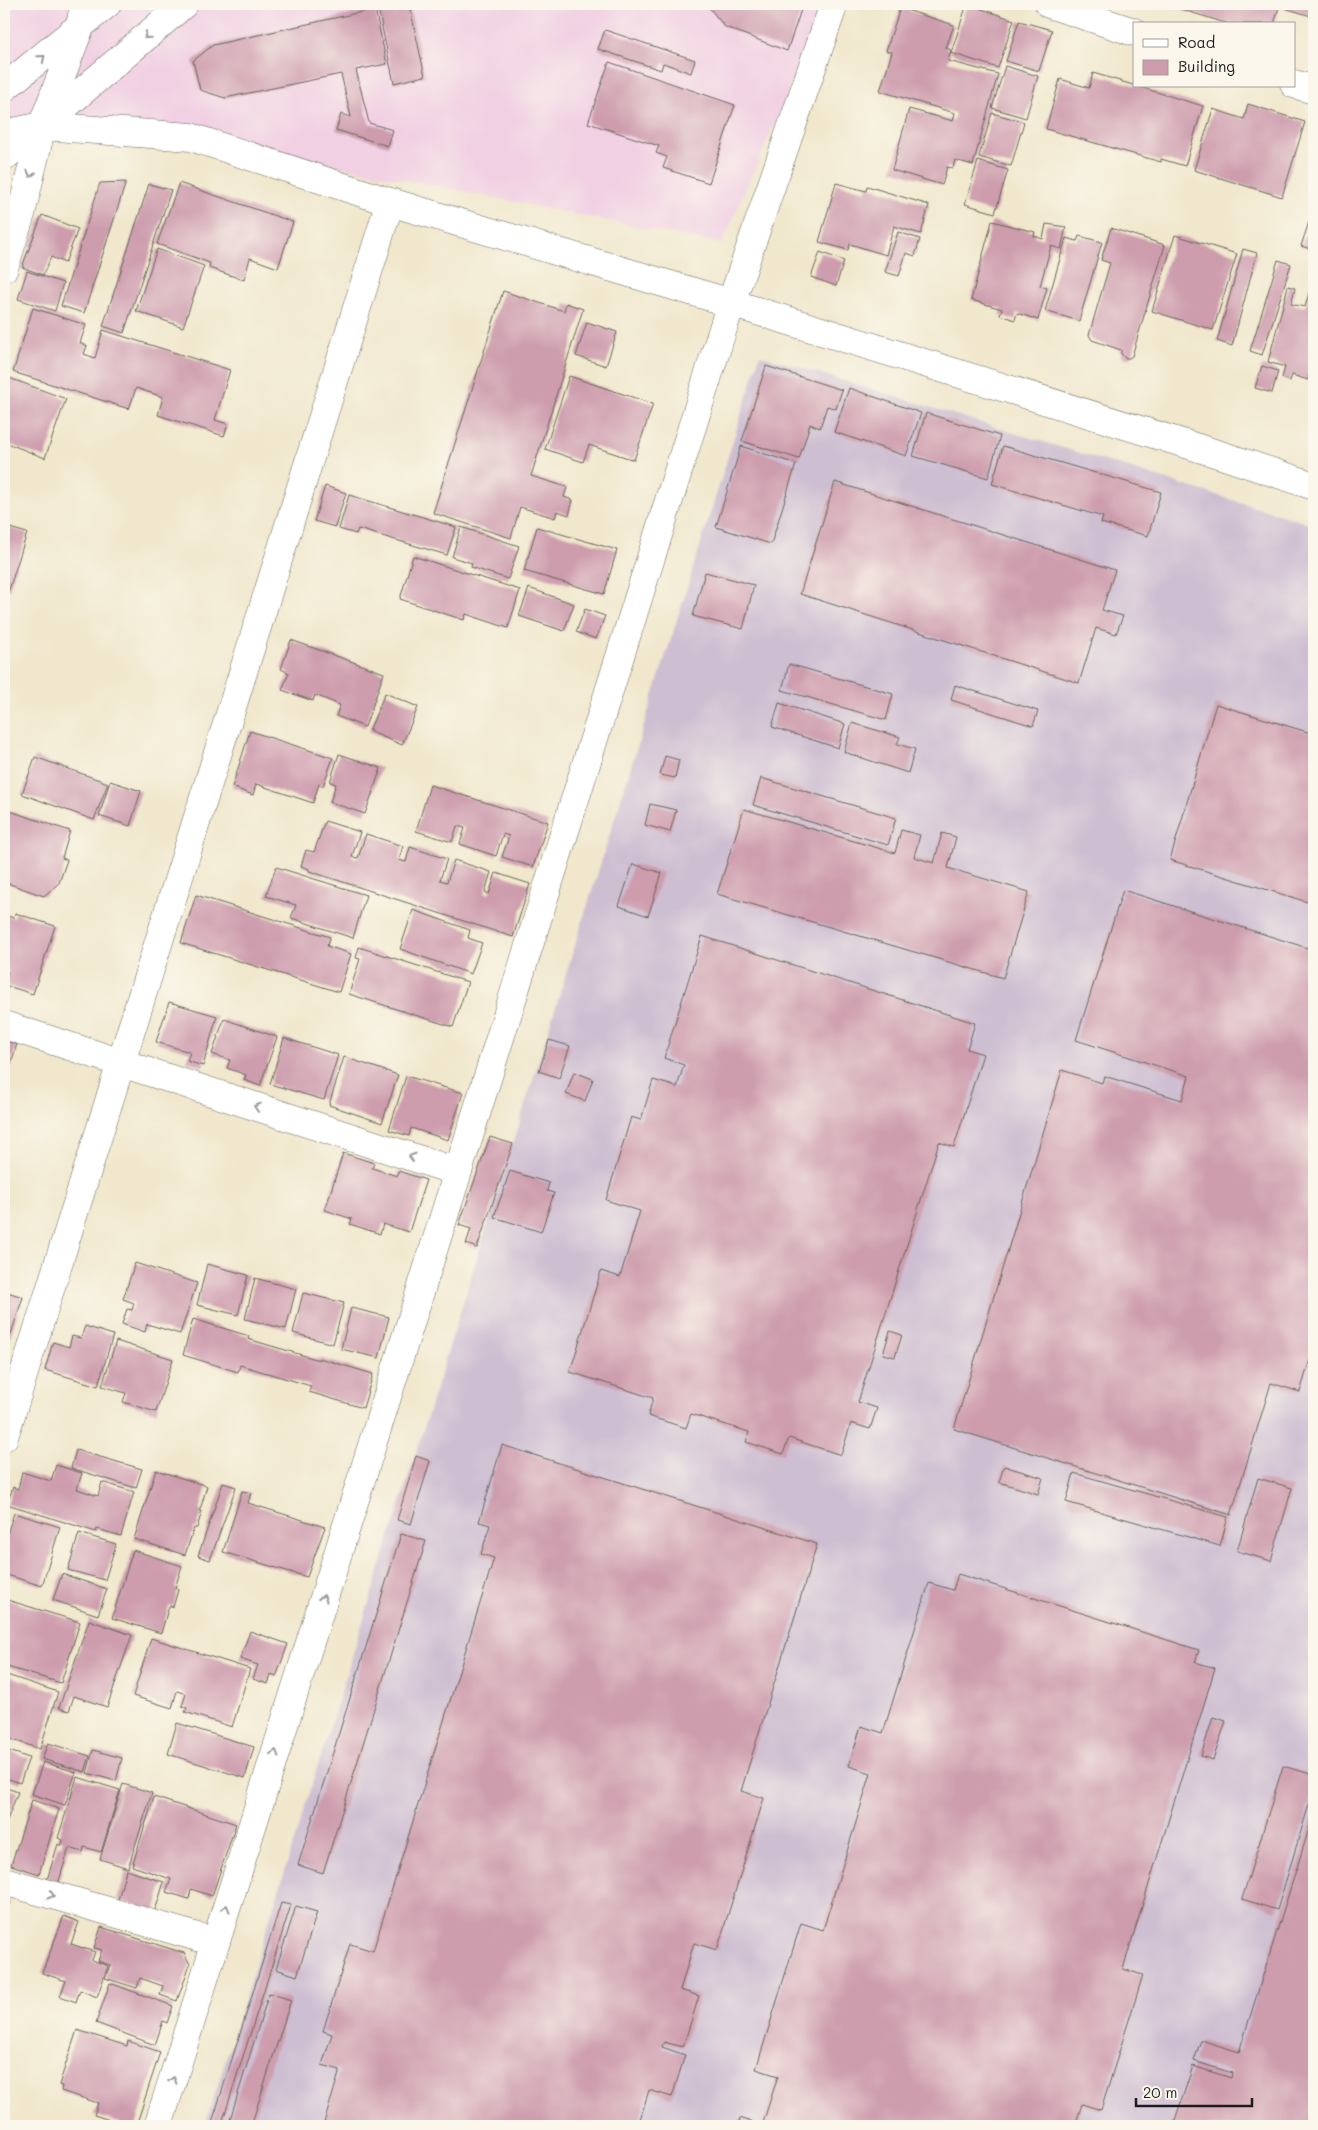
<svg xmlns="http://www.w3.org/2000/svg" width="1318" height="2130" viewBox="0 0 1318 2130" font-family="Mali,sans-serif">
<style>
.built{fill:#f1d0e3}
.industrial{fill:#cebed1}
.building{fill:#cd9cad}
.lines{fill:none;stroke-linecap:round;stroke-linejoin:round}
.minor-casing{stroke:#66635a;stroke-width:29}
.tertiary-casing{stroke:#66635a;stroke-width:29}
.minor{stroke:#fff;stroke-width:28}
.tertiary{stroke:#fff;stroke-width:28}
.oneway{stroke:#999}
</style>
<rect width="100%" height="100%" fill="#fbf7ec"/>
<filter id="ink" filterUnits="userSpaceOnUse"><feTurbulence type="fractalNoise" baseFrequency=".02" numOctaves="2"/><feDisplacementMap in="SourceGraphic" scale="10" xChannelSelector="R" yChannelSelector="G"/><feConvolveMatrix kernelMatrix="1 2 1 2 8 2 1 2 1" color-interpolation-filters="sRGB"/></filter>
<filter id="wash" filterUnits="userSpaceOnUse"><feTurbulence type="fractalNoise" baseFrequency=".0096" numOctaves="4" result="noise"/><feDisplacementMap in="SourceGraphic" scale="20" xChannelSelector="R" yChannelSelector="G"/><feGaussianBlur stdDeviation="1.12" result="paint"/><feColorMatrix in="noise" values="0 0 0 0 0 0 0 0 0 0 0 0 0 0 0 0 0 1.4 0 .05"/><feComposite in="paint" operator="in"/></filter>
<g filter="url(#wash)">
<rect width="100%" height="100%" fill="#f0e7cc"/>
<path class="built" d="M 4,4 L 827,4 L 722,244 L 219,142 L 4,122 Z"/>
<path class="industrial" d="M 760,355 L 1314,525 L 1314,2126 L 205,2126 Z"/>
<g id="blocks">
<path class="building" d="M 377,4 L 409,4 L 425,76 L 394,83 Z
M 706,4 L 803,4 L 787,51 L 725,27 Z
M 967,4 L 1014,20 L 998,68 L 951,53 Z
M 1164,4 L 1280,4 L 1274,24 L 1229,24 Z
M 1286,4 L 1314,4 L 1314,17 L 1285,8 Z
M 900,8 L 954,25 L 946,48 L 951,50 L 948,61 L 998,74 L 973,165 L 955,160 L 953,168 L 947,167 L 942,185 L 892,170 L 909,109 L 953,121 L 955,113 L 880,91 L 892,52 L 886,51 Z
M 375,9 L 387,64 L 356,70 L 369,123 L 393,130 L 388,146 L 336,130 L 341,114 L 351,117 L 341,74 L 225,98 L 200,90 L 193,61 L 213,45 Z
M 1019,21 L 1052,30 L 1039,71 L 1006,61 Z
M 605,30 L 695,60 L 691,73 L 663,63 L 661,70 L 598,49 Z
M 609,62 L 735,105 L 709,183 L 663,168 L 667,157 L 656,153 L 659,146 L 588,123 Z
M 1005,66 L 1038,76 L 1026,118 L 992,108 Z
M 1093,73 L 1203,106 L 1185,166 L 1161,159 L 1161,162 L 1046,129 L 1060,79 L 1089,88 Z
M 1248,104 L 1305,122 L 1282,197 L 1194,170 L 1213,109 L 1244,119 Z
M 992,113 L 1024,122 L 1011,166 L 979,157 Z
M 978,161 L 1008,170 L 995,213 L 965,204 Z
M 126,182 L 84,313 L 61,306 L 100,183 Z
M 179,183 L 293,222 L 278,268 L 250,258 L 244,280 L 209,268 L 210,263 L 157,244 Z
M 836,183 L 866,191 L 867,186 L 929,205 L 921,234 L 894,226 L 886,255 L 850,244 L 848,250 L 819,242 Z
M 149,184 L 171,190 L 124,333 L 103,326 Z
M 1314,207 L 1314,250 L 1301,246 Z
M 42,215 L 78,229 L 65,263 L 51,257 L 43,275 L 22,267 Z
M 992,221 L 1035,232 L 1034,236 L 1043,239 L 1046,224 L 1066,227 L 1061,249 L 1051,246 L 1040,286 L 1047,288 L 1038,320 L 1017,313 L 1015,320 L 1000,315 L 1002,309 L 971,300 Z
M 1111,228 L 1165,245 L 1132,356 L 1129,358 L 1125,358 L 1121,354 L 1121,350 L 1092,340 L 1089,335 L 1110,263 L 1101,260 Z
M 898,232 L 920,239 L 915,256 L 906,253 L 899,276 L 885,272 Z
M 1175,235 L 1237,254 L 1213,330 L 1152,311 Z
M 1079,236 L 1102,242 L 1079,321 L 1045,311 L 1066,238 L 1077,241 Z
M 157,249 L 204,266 L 183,327 L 136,311 Z
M 1243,249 L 1257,253 L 1232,346 L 1217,341 Z
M 820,252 L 844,261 L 836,286 L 811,277 Z
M 1278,260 L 1291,264 L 1262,355 L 1250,351 Z
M 27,271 L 63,283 L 55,311 L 18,299 Z
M 1314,276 L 1314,376 L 1309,375 L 1308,380 L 1292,375 L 1290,381 L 1282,378 L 1285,367 L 1268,362 L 1288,286 L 1295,288 L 1291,304 L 1305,307 Z
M 503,291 L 564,311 L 566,303 L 583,309 L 531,476 L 567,487 L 564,497 L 573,500 L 569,515 L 557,511 L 555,518 L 520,507 L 511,538 L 433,513 Z
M 33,308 L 86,325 L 80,343 L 87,346 L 84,354 L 95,358 L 103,330 L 230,370 L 215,420 L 228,424 L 224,436 L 158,415 L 163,397 L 136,388 L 129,409 L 13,372 Z
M 587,322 L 617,332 L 606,366 L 576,356 Z
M 766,366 L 842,390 L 836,409 L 827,406 L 820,428 L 810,424 L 799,459 L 742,441 Z
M 1262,366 L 1278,371 L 1272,393 L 1255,388 Z
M 4,376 L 66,399 L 45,458 L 4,442 Z
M 569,376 L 653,404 L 634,460 L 589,445 L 583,462 L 545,449 Z
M 849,388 L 921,413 L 906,456 L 834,432 Z
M 926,413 L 1000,436 L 988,478 L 913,456 Z
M 741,446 L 796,464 L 771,544 L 716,527 Z
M 1003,446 L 1161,492 L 1148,536 L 1101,523 L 1103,517 L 992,484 Z
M 835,482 L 1115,570 L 1102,610 L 1123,616 L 1116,634 L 1096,628 L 1079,683 L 800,594 Z
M 325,486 L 346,493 L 335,527 L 314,521 Z
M 349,495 L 456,527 L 447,555 L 358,529 L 356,534 L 339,529 Z
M 4,521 L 8,522 L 6,527 L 27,533 L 9,590 L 4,588 Z
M 461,527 L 519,546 L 508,579 L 471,567 L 472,563 L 452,557 Z
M 537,527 L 617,550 L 604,594 L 524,571 Z
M 413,556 L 520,590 L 508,628 L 466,614 L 464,620 L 400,599 Z
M 705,572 L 754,585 L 743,629 L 693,616 Z
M 529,588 L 574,604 L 564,631 L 519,616 Z
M 585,609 L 605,616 L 596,639 L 576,632 Z
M 291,640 L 384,673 L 365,727 L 336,716 L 340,705 L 315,695 L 313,701 L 282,690 L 289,673 L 281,669 Z
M 789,664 L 893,694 L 886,720 L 782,690 Z
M 955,685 L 1038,711 L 1033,726 L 951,700 Z
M 385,693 L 418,707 L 402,745 L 369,731 Z
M 779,703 L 845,724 L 838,748 L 772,727 Z
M 1216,704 L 1314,734 L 1314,904 L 1170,860 Z
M 852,723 L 900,737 L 897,744 L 915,749 L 908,773 L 844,752 Z
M 250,731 L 333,758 L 323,786 L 319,784 L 313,803 L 256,784 L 253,795 L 232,787 Z
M 339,754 L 381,768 L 365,814 L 330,802 L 336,784 L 330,782 Z
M 665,756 L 679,760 L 675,778 L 660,775 Z
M 35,757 L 108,783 L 94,820 L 22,794 Z
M 761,778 L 896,818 L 888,845 L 753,805 Z
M 110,781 L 141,791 L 130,826 L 99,816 Z
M 430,785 L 548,822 L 533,867 L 502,857 L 509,836 L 503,834 L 496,856 L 460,844 L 465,828 L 457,826 L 452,842 L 416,831 Z
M 650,804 L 676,810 L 670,832 L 645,825 Z
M 4,809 L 70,831 L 62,858 L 67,860 L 59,883 L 44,896 L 4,882 Z
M 744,809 L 895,853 L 901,830 L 920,835 L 914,857 L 934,863 L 942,833 L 956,837 L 948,868 L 1029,892 L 1003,978 L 717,894 Z
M 325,821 L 360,832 L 352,857 L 358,858 L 366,834 L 403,846 L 399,860 L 406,862 L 410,847 L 447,859 L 440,880 L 447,882 L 454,860 L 491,872 L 485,892 L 489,894 L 496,873 L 530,884 L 513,937 L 309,871 L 309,869 L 301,866 L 306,850 L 314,852 Z
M 633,864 L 662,873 L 648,916 L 619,906 Z
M 276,867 L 366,895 L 353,938 L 291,918 L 296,905 L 266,896 Z
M 1123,890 L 1314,950 L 1314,1347 L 1300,1392 L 1271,1383 L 1231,1515 L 954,1429 L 1062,1070 L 1102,1083 L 1104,1076 L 1182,1100 L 1189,1076 L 1076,1040 Z
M 196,895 L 330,937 L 327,946 L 351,954 L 339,992 L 181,943 Z
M 413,910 L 470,930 L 468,938 L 482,943 L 471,974 L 400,949 Z
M 15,913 L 55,926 L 33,994 L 4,985 L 8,972 L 4,970 L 4,915 L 14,918 Z
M 702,936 L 975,1023 L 967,1049 L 983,1054 L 954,1147 L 939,1142 L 858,1402 L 877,1408 L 870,1429 L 851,1423 L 841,1455 L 789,1438 L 783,1454 L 746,1442 L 749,1432 L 691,1414 L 686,1428 L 648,1416 L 653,1398 L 570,1372 L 601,1271 L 620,1277 L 640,1211 L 606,1200 L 631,1117 L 641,1120 L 653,1080 L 677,1087 L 684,1065 L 664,1058 Z
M 359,947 L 468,982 L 453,1027 L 349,994 L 360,959 L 356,958 Z
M 169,1002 L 217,1016 L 203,1066 L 187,1061 L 190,1052 L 156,1042 Z
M 224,1019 L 277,1037 L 260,1086 L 244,1080 L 246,1075 L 227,1068 L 230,1060 L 212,1054 Z
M 284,1038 L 338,1055 L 324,1100 L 270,1084 Z
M 549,1040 L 570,1046 L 559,1078 L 539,1071 Z
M 4,1041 L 17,1044 L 4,1086 Z
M 344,1057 L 398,1075 L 382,1123 L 329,1105 Z
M 574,1072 L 593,1079 L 585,1101 L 566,1094 Z
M 406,1076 L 463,1093 L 448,1140 L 411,1128 L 409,1136 L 389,1130 Z
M 490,1137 L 513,1144 L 477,1248 L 466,1244 L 471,1229 L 459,1225 Z
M 343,1153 L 374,1163 L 372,1168 L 397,1176 L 398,1171 L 426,1180 L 409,1232 L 383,1224 L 380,1234 L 350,1224 L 352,1219 L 325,1210 Z
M 510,1171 L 549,1183 L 547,1191 L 554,1193 L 541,1232 L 494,1217 Z
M 135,1263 L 197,1283 L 180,1334 L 147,1324 L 145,1332 L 122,1324 L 127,1309 L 132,1310 L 134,1303 L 123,1299 Z
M 207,1264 L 248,1275 L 238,1315 L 197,1305 Z
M 255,1278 L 296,1289 L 286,1329 L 245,1319 Z
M 4,1291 L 23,1297 L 4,1356 Z
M 303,1293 L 344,1303 L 333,1344 L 293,1333 Z
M 351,1308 L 389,1317 L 379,1358 L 341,1349 Z
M 193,1319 L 249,1336 L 248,1339 L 319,1360 L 319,1358 L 373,1374 L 363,1408 L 309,1392 L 311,1386 L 240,1365 L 238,1372 L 183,1355 Z
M 85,1326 L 113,1335 L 98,1386 L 45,1370 L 53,1342 L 69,1347 L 72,1336 L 81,1338 Z
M 890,1331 L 902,1335 L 895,1357 L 883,1354 Z
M 116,1341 L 173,1359 L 156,1412 L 123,1402 L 126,1393 L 102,1386 Z
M 502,1445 L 817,1544 L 741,1791 L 764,1798 L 717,1950 L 694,1943 L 680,1990 L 699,1996 L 683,2047 L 664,2042 L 662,2047 L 685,2055 L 672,2097 L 649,2090 L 638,2126 L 323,2126 L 340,2070 L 322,2065 L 332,2034 L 323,2031 L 350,1944 L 373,1951 L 494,1558 L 481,1554 L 490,1525 L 479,1522 Z
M 76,1450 L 142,1469 L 136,1488 L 71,1468 Z
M 416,1456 L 430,1461 L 411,1524 L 397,1520 Z
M 56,1465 L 82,1473 L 77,1489 L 98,1496 L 102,1482 L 134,1492 L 121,1536 L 97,1529 L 96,1532 L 7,1504 L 13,1487 L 18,1489 L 22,1472 L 51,1481 Z
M 1004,1466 L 1043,1478 L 1038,1494 L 999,1482 Z
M 156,1470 L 207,1486 L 200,1510 L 202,1511 L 197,1528 L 194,1528 L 185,1555 L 134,1539 Z
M 1074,1473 L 1228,1517 L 1220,1546 L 1066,1502 Z
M 1258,1478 L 1292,1488 L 1271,1561 L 1237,1551 Z
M 223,1483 L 236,1487 L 210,1560 L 198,1556 Z
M 242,1491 L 251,1493 L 248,1503 L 325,1527 L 307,1577 L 223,1552 Z
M 14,1513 L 60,1527 L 42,1586 L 4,1574 L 4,1543 Z
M 79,1533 L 116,1544 L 105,1580 L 68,1570 Z
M 401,1534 L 426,1541 L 323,1873 L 298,1865 Z
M 133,1550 L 182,1566 L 175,1588 L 178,1590 L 173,1607 L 169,1606 L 161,1633 L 112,1618 Z
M 62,1574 L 107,1589 L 98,1615 L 53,1600 Z
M 958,1574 L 1199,1650 L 1195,1662 L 1215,1668 L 1123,1969 L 1143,1975 L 1101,2110 L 1082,2104 L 1075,2126 L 762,2126 L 778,2076 L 756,2069 L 801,1923 L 823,1930 L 871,1773 L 849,1766 L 861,1726 L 883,1733 L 929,1583 L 953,1590 Z
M 4,1599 L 80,1622 L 61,1683 L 4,1666 Z
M 89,1620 L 132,1635 L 107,1707 L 74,1696 L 69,1711 L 59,1708 Z
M 250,1631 L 288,1644 L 276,1677 L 271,1675 L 268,1684 L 253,1679 L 258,1665 L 240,1659 Z
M 151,1638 L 250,1669 L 232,1727 L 185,1712 L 187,1708 L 182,1706 L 186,1694 L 177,1691 L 172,1708 L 133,1696 Z
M 4,1674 L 58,1692 L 40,1749 L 4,1737 Z
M 1213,1717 L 1226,1721 L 1213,1760 L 1201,1756 Z
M 177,1723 L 254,1747 L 245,1778 L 168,1754 Z
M 48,1743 L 90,1756 L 85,1772 L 42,1759 Z
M 4,1749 L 29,1758 L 20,1783 L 6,1778 L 4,1783 Z
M 93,1750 L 122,1758 L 116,1781 L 87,1773 Z
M 43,1762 L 76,1772 L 65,1805 L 32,1794 Z
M 1283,1766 L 1314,1775 L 1314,1788 L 1277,1910 L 1242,1899 Z
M 77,1777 L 120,1790 L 101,1852 L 84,1847 L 83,1852 L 69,1848 L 58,1884 L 47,1880 L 58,1844 L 61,1846 L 63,1840 L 58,1838 Z
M 123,1784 L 152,1793 L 128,1868 L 100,1859 Z
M 4,1787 L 18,1792 L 4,1828 Z
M 154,1797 L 236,1824 L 212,1896 L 191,1889 L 189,1899 L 166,1892 L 171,1879 L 132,1866 Z
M 32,1800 L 59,1809 L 39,1874 L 11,1865 Z
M 1314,1813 L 1314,2126 L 1173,2126 L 1193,2066 L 1231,2078 L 1232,2073 L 1194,2061 L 1201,2040 L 1239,2052 Z
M 126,1870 L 164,1882 L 155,1911 L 118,1900 Z
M 4,1900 L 10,1901 L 4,1919 Z
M 281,1903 L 291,1905 L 221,2126 L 211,2126 Z
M 296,1906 L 317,1912 L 297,1976 L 276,1969 Z
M 64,1916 L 79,1922 L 71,1944 L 95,1952 L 92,1960 L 108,1966 L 97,1997 L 80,1990 L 76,2002 L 60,1996 L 66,1981 L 42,1973 Z
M 101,1927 L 184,1953 L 190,1964 L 177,2001 L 160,1995 L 163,1986 L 140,1978 L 137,1988 L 105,1978 L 110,1965 L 98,1961 L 102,1950 L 94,1948 Z
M 110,1983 L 173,2006 L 167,2023 L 163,2021 L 155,2045 L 96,2023 Z
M 269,1993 L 291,2000 L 251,2126 L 228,2126 Z
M 77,2030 L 127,2046 L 128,2041 L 160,2052 L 136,2126 L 129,2126 L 94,2115 L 98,2103 L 61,2091 L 62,2086 L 59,2085 Z
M 740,2118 L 757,2124 L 756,2126 L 738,2126 Z"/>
</g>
</g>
<g filter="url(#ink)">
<use href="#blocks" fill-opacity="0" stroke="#66635a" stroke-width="1"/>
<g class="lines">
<defs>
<path id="minor" d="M 1049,4 L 1134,32
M 1294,84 L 1314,90
M 4,268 L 21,214 L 42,126 L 80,27 L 84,4
M 4,1025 L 458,1172
M 4,1437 L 390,202
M 4,1881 L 215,1942
M 158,2126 L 731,303 L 834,4"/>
<path id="tertiary" d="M 4,88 L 107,4
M 4,134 L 42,126 L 191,137 L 390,202 L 731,303 L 1221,455 L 1314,486
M 4,157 L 42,126 L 184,4"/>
</defs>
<use href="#minor" class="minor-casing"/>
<use href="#tertiary" class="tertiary-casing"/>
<use href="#minor" class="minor"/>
<use href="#tertiary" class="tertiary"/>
</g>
<defs><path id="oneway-chevron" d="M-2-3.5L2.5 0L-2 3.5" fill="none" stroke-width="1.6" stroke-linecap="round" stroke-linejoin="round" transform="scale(1.25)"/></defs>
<g class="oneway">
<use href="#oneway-chevron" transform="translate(147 36) rotate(139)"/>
<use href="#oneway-chevron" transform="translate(42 58) rotate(-39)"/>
<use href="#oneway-chevron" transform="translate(31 174) rotate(104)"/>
<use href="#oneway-chevron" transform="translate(257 1107) rotate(-162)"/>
<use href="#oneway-chevron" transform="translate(412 1157) rotate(-162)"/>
<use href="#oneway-chevron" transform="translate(323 1598) rotate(-73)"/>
<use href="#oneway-chevron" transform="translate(275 1753) rotate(-73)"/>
<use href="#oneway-chevron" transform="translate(51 1895) rotate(16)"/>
<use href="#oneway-chevron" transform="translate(226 1908) rotate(-73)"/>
<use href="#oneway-chevron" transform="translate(173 2080) rotate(-73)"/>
</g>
</g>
<rect width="1318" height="2130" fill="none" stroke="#fbf7ec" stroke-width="20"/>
<rect x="1133" y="22" width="162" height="65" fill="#fbf7ec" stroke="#a29f99"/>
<rect x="1143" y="39" width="25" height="8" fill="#ffffff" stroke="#a29f99"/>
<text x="1178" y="48" font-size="15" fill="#1c1c1c">Road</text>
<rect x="1143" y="60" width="25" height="15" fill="#cd9cad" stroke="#a29f99"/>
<text x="1178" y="72" font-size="15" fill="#1c1c1c">Building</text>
<path d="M1136 2098v8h116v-8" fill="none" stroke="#1c1c1c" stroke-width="2.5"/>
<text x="1143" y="2098" font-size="15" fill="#1c1c1c" stroke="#fbf7ec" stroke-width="4" paint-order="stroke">20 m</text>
</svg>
